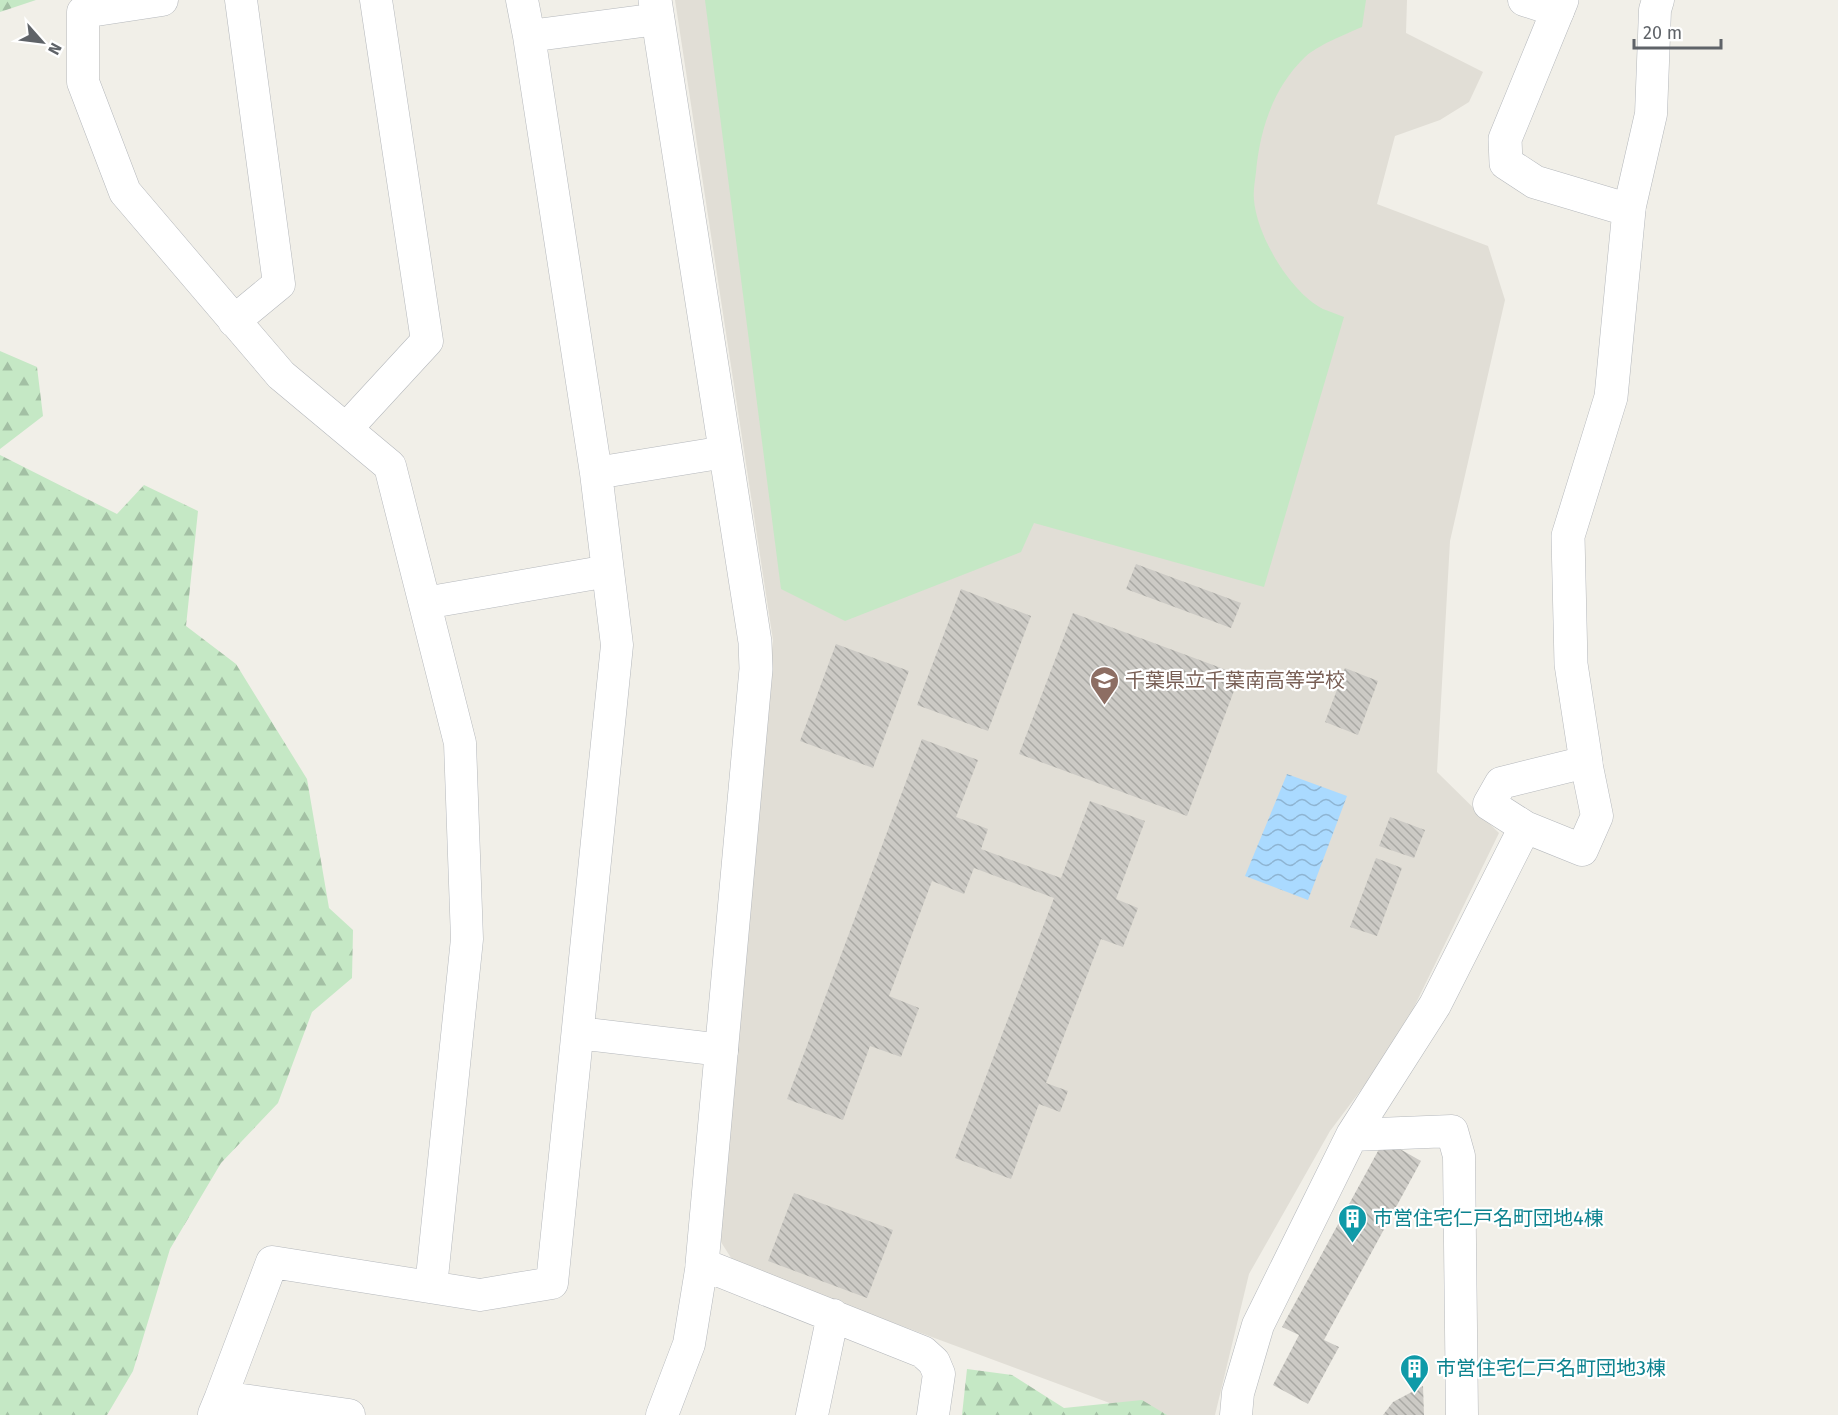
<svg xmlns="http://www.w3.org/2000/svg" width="1838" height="1415" viewBox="0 0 1838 1415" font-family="'Fira Sans','Noto Sans JP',sans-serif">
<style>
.education{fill:#e1ded6}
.forest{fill:url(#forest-firs)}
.pitch{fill:#c5e8c5}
.water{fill:url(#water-waves)}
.building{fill:url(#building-back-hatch)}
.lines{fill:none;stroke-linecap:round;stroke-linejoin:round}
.minor-casing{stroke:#b5b8bc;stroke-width:33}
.tertiary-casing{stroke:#b5b8bc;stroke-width:34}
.minor{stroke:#fff;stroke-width:32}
.tertiary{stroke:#fff;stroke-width:33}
.labels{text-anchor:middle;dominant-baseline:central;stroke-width:4.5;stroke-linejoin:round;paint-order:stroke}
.education-label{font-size:20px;fill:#785e54;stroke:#fff;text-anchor:start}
.culture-label{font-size:20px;fill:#0d838f;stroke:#fff;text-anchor:start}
</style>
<defs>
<pattern id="forest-firs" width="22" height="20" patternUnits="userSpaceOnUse" patternTransform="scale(1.5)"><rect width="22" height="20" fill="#c5e8c5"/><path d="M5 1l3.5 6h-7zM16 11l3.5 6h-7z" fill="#a3c0a4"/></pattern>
<pattern id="water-waves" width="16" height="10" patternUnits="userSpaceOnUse" patternTransform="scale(1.5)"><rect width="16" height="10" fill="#aadaff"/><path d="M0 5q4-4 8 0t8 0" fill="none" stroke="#8eb4d2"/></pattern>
<pattern id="building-back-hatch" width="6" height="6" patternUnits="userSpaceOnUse" patternTransform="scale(1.5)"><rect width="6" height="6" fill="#cccac5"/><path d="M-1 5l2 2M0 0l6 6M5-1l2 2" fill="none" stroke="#a9a8a4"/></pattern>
</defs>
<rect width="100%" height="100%" fill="#f1efe8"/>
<path class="education" d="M 675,0 L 1407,0 L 1406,33 L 1483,72 L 1469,102 L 1440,120 L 1395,136 L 1377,204 L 1488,246 L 1505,300 L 1450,541 L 1437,772 L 1499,833 L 1397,1042 L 1330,1131 L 1249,1274 L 1215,1415 L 1142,1415 L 735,1264 L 719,1239 L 773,640 Z"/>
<path class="forest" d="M 0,0 L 36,0 L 0,12 Z
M 0,351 L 37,367 L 43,416 L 0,449 Z
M 0,455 L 117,514 L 144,485 L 198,511 L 186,626 L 236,664 L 307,779 L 329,908 L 353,930 L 352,978 L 312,1012 L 278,1103 L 221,1163 L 170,1249 L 133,1371 L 107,1415 L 0,1415 Z
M 967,1369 L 1012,1375 L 1064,1408 L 1142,1400 L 1167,1415 L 962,1415 Z"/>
<path class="pitch" d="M 705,0 L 1366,0 L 1362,27 C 1346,34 1318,45 1305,57 C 1273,88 1260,129 1256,172 C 1255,181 1253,191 1254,200 C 1257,236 1290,292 1323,309 C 1330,312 1337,314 1344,317 L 1264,587 L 1034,523 L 1021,552 L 845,621 L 781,589 Z"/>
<path class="water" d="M 1287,774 L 1347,796 L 1308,900 L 1245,876 Z"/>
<path class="building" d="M 1136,564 L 1241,603 L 1231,628 L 1126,589 Z
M 961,589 L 1031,616 L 988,731 L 917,705 Z
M 1073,613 L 1240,675 L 1187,816 L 1019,754 Z
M 836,644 L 909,671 L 873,768 L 800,741 Z
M 1345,668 L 1378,681 L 1358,735 L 1325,722 Z
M 922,739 L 978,760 L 956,817 L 988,829 L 981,849 L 1061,878 L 1090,801 L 1145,821 L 1116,899 L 1138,908 L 1123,947 L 1101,939 L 1046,1083 L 1068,1091 L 1060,1112 L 1039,1104 L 1011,1179 L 955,1158 L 1054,898 L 974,868 L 964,894 L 932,881 L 889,996 L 919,1008 L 901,1057 L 870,1046 L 843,1120 L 787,1099 Z
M 1390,817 L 1425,830 L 1414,858 L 1379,846 Z
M 1376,858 L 1402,868 L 1377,936 L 1350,927 Z
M 1384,1140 L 1421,1161 L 1324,1340 L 1339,1347 L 1308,1404 L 1273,1385 L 1299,1335 L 1282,1327 Z
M 794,1193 L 893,1230 L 867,1298 L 768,1261 Z
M 1423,1386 L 1424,1415 L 1383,1415 L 1393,1402 Z"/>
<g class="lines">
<defs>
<path id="minor" d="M 162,0 L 83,12 L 83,82 L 125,192 L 281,375 L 390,466 L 460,743 L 467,939 L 431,1287
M 522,0 L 529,36 L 658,19
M 1524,0 L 1558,11
M 1629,210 L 1651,114 L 1655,10 L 1658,0
M 234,321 L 279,284 L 241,0
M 346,429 L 427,341 L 376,0
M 596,473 L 725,452
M 425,603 L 608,571
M 1586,762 L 1597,816 L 1582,850 L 1525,827 L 1489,804 L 1501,783 Z
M 578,1033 L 722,1050
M 1352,1135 L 1452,1131 L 1459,1156 L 1462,1415
M 221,1397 L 272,1262 L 480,1295 L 552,1283 L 617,645 L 596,473 L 529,36
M 214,1414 L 221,1397 L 349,1415
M 662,1415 L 689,1344 L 702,1264 L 923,1352 L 934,1362 L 939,1374 L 933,1415
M 812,1415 L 833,1315
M 1236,1415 L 1238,1393 L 1258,1325 L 1352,1135 L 1435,1005 L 1525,827"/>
<path id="tertiary" d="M 655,0 L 755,642 L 756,669 L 702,1264
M 1562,0 L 1505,139 L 1506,163 L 1535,182 L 1629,210 L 1611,397 L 1568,536 L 1571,664 L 1586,762"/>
</defs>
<use href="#minor" class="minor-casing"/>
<use href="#tertiary" class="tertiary-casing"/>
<use href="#minor" class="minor"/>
<use href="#tertiary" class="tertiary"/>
</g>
<defs>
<symbol id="school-pin" viewBox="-11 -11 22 30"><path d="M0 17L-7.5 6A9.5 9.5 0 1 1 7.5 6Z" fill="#8d6e63" stroke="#fff"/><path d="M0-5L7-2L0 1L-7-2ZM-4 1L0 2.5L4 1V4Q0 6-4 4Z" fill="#fff"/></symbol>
<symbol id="building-pin" viewBox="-11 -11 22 30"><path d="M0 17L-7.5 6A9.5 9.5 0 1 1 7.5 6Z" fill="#0f9aa8" stroke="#fff"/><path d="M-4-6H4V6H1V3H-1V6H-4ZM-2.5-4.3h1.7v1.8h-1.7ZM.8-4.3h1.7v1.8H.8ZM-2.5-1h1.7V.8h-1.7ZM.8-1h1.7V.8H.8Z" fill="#fff"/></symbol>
</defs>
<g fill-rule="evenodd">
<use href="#school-pin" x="1088" y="664" width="33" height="45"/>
<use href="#building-pin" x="1336" y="1202" width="33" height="45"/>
<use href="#building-pin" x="1398" y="1352" width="33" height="45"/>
</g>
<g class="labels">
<g class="education-label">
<text x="1125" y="680">千葉県立千葉南高等学校</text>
</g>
<g class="culture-label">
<text x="1373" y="1218">市営住宅仁戸名町団地4棟</text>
<text x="1436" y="1368">市営住宅仁戸名町団地3棟</text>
</g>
</g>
<g transform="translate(42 42) rotate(118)" stroke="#ffffff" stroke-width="4.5" paint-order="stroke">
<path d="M0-4.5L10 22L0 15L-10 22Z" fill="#5f6368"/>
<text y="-9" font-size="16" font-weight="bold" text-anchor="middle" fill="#5f6368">N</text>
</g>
<path d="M1634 39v9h87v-9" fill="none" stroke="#5f6368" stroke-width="3"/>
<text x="1643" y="39" font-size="18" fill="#5f6368" stroke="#ffffff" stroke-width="4.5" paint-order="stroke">20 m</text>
</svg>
